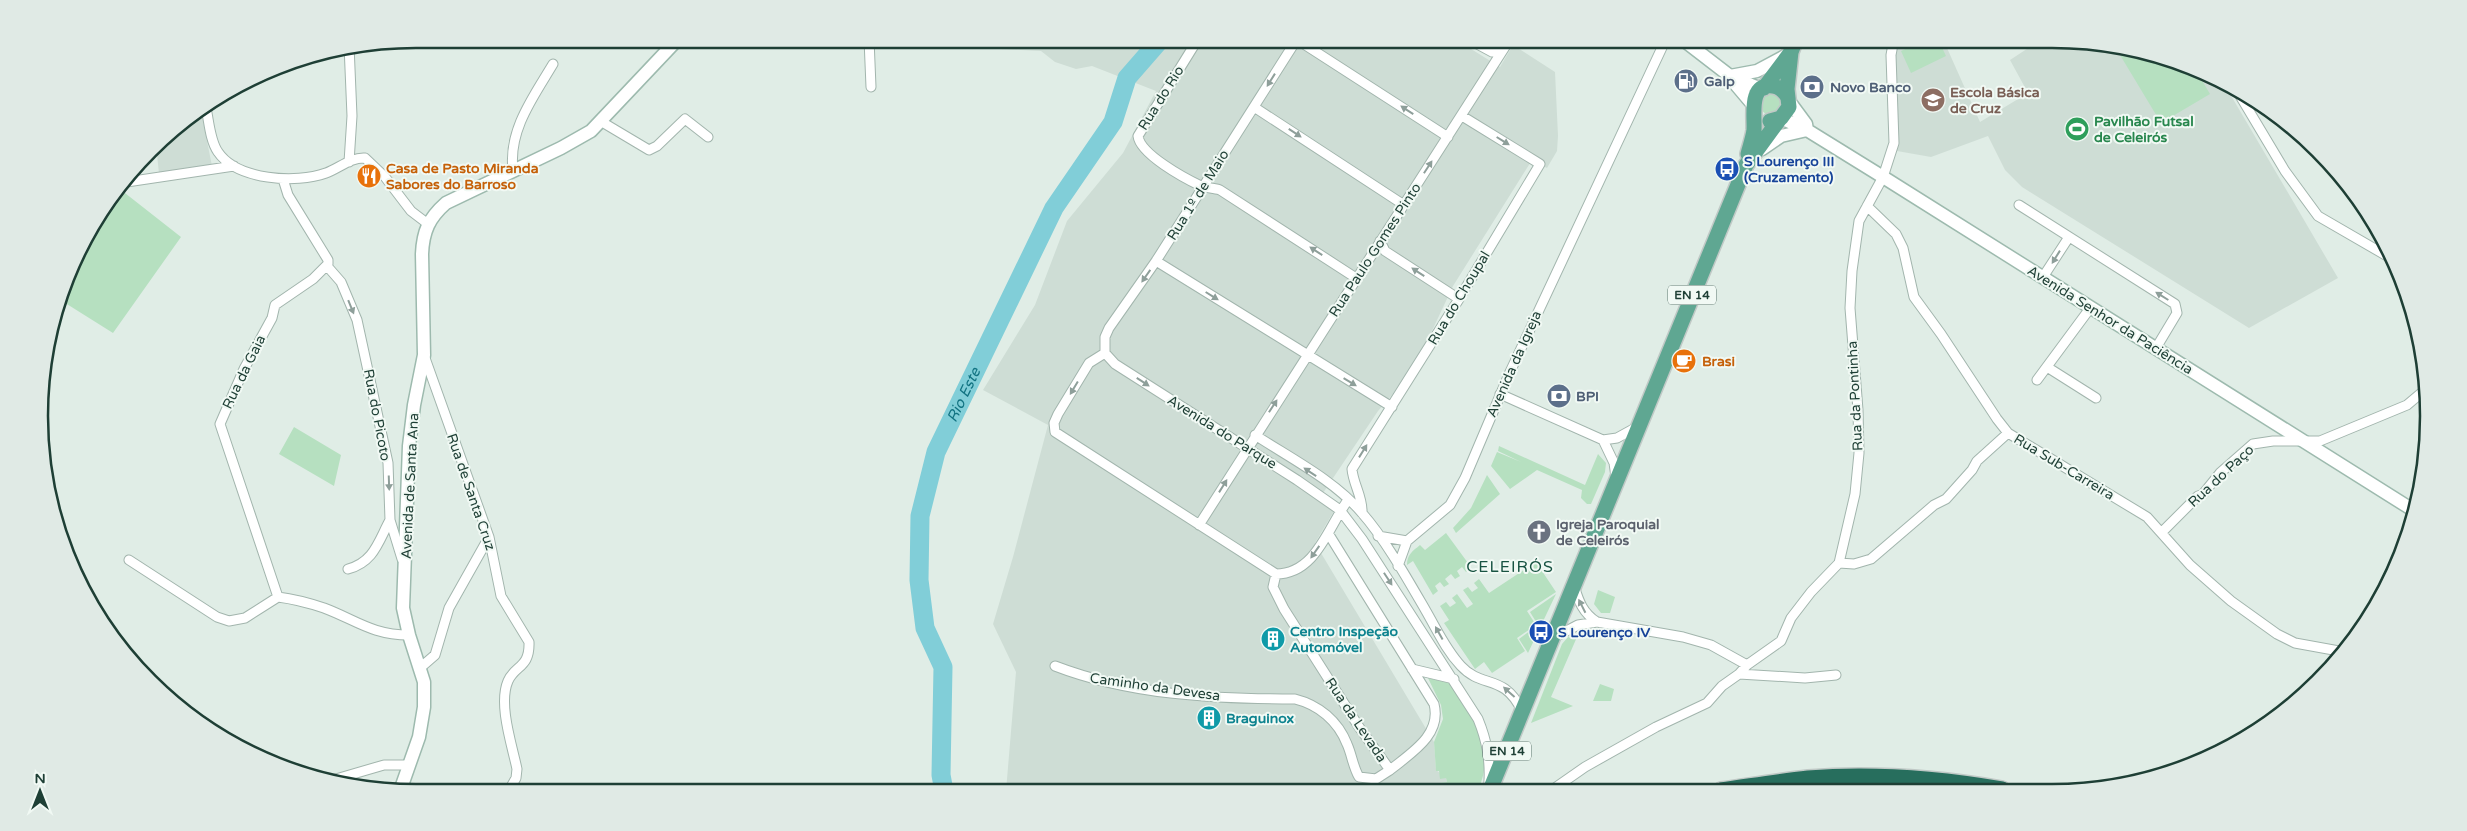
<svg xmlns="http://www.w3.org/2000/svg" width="2467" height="831" viewBox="0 0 2467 831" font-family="'Varela Round',sans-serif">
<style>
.built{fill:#ceddd5}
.green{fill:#b6e0c0}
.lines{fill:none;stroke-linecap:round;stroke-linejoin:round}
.river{stroke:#81ced8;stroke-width:19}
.street-casing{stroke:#a2b5ad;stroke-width:11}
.secondary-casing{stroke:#9dbaae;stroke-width:15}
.primary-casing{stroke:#c0c9c6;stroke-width:18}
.highway-casing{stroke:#c0c9c6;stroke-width:18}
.street{stroke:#fff;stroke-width:9}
.secondary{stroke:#fff;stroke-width:12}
.primary{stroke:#5fa792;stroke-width:15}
.highway{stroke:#276e5d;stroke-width:15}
.oneway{fill:#8e9f9a}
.labels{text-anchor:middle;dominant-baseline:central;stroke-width:4;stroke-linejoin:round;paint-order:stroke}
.shield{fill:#f1f9f4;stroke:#5d776e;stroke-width:1}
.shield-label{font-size:12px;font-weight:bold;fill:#1e3f35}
.service-label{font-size:14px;font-weight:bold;fill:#4e5e75;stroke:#f1f9f4;text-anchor:start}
.education-label{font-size:14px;font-weight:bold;fill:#785e54;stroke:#f1f9f4;text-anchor:start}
.street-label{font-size:14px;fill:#1e3f35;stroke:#f1f9f4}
.leisure-label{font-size:14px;font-weight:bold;fill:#27864d;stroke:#f1f9f4;text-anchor:start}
.transit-label{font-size:14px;font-weight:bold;fill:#164399;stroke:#f1f9f4;text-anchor:start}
.food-label{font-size:14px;font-weight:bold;fill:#c56008;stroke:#f1f9f4;text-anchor:start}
.worship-label{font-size:14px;font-weight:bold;fill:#5b616d;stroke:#f1f9f4;text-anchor:start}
.culture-label{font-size:14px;font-weight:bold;fill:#0d838f;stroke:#f1f9f4;text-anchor:start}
.water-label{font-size:15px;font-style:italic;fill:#127382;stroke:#f1f9f4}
.quarter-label{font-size:16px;letter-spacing:1px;fill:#185342;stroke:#f1f9f4}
.rim{fill:none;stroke:#1e3f35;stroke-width:2.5}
</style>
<rect width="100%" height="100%" fill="#e0ede6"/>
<path class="built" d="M 996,39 L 1455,39 L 1500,67 L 1513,45 L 1555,72 L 1558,136 L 1557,151 L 1547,168 L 1532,160 L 1453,286 L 1430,335 L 1414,362 L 1392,395 L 1378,411 L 1319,499 L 1334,511 L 1315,543 L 1434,742 L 1436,770 L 1446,778 L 1447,782 L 1425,785 L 1425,790 L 1006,791 L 1016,672 L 993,624 L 1013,557 L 1048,425 L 983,390 L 1035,305 L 1067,221 L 1123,153 L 1156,91 L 1092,66 L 1076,69 L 1055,62 L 1041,51 L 999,49 Z
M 1901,39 L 1943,39 L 1980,122 L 2028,93 L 2010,60 L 2042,39 L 2125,46 L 2196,68 L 2223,82 L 2338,278 L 2249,328 L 2022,187 L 2005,170 L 1988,136 L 1931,157 L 1897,151 L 1894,60 Z
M 201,111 L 212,166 L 159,174 L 156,144 L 167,132 Z"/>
<path class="green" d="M 1928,39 L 1938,39 L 1946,56 L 1911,73 L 1901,51 Z
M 2114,45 L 2125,46 L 2194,67 L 2210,94 L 2161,123 Z
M1760 104a11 11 0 1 1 22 0a11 11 0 1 1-22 0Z
M 116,186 L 181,237 L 113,333 L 62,301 L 78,249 Z
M 294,427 L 341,455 L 334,486 L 279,454 Z
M 1499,446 L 1585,485 L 1598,454 L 1606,463 L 1605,472 L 1591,504 L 1587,504 L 1581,498 L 1582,490 L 1537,470 L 1510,489 L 1491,466 L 1497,452 L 1521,462 L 1498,451 Z
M 1487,475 L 1500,494 L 1456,533 L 1453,528 L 1471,508 Z
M 1446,533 L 1468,563 L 1466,564 L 1470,569 L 1466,572 L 1462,567 L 1457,571 L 1460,576 L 1455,579 L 1451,574 L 1445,579 L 1449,584 L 1444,587 L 1440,582 L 1435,586 L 1438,591 L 1433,595 L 1413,561 L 1407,565 C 1407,554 1413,551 1420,545 L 1425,550 Z
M 1536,562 L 1556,592 L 1527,611 L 1536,625 L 1517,638 L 1525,651 L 1492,673 L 1484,662 L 1475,669 L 1444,623 L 1449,620 L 1440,606 L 1446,602 L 1450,607 L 1456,603 L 1452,598 L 1457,594 L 1467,608 L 1473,604 L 1463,590 L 1468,587 L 1472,592 L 1478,588 L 1474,583 L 1479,579 L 1489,593 Z
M 1598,590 L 1615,597 L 1610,613 L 1601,613 L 1594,604 Z
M 1556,594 L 1528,653 L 1519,639 L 1538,625 L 1530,612 Z
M 1582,631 L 1577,637 L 1551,697 L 1573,706 L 1531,723 L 1562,644 L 1568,637 Z
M 1428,678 L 1450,683 C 1473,716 1497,749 1478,790 L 1425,790 L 1425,785 L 1447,782 L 1446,778 L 1440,779 L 1439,771 L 1436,771 L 1434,742 L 1443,719 L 1441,705 Z
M 1600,684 L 1614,689 L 1611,701 L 1593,701 Z"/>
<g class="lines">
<path class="river" id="s1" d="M 944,791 L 941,775 L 943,667 L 925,628 L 919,580 L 920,516 L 936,452 L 1054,208 L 1113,122 L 1127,78 L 1161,39"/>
<defs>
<path id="street" d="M 869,39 L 871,87
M 1198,39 L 1138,136 C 1140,154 1184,178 1201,186 C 1206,188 1214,188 1220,190 L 1356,278
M 1296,39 L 1448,137
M 1468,39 L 1492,52 L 1502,51
M 349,45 L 352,116 L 349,162
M 2236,89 L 2285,171 L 2318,216 L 2394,260
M 1254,107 L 1404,205
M 206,108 C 209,121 210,141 218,152 C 237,180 296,184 326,173 C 338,169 351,157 365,158 L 385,177 L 411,211 L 428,224
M 602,122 L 649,150 L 657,146 L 685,119 L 708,137
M 513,170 C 508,130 534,96 553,64
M 120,183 L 234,166
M 2019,205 L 2175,304 L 2177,313 L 2156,348
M 1867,206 L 1896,234 L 1903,248 L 1914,297 L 1941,334 L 1997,419 L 2008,433 L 2147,517 L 2190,565 L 2231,601 L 2277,634 L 2295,643 L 2339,651
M 1380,241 L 1385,251 L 1459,299
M 1156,261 L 1392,407
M 327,266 L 341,282 L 357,320 L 388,463 L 390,520 L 402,559
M 2043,277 L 2069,237
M 1105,353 L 1115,364 L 1297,480 L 1340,510 L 1362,539 L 1478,719 C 1487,741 1490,759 1489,782
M 1105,353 L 1089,363 L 1058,414 L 1054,423 L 1055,432 L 1276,574 C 1316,574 1328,527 1348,500
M 1105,353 L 1105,337 L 1109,328 L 1156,261 L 1297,39
M 425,358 L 489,537 L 501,596 L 529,642 C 530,668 515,665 508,681 C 498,704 512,745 517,769 L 516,778 L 508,792
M 2047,367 L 2096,398
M 2037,380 L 2091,307
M 1500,394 L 1603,440 L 1614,463 L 1616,477
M 1255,435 C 1290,458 1334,480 1362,513 C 1385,539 1408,580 1426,611 C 1437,630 1446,650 1461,666 C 1482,689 1504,673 1522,711
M 1603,440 L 1617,438 L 1637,427
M 1362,513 C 1363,497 1353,484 1352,469 L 1459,299 L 1540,164 L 1462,116
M 1199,525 L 1510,39
M 2162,532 L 2198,496 L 2203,494 L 2220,473 L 2253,444 L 2273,441 L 2320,441 L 2407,405 L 2426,389
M 1378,536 L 1407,541
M 129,560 L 217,617 L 229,621 L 245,618 L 278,597 C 294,599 309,603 324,608 C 356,620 372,635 409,635
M 1839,563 L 1854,564 L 1871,559 L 1934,505 L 1946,499 L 1972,470 L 1977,461 L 2008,433
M 1398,566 L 1407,541 L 1450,505 L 1465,478 L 1510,372 L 1666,39
M 348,569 C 374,562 378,542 390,520
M 1276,574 L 1273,587 L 1284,609 L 1359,727 L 1390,770 C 1411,753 1442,735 1434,704 L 1328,533
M 1574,586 C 1579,602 1583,613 1597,622
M 278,597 L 220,424 L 244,369 L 272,318 L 275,305 L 313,279 L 328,264 L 328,260 L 288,195 L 283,179
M 1553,638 L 1578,625 L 1597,622 L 1683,637 L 1711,645 L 1747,665
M 1055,666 C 1130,695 1215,699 1295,699 C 1319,705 1338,721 1347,744 C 1352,755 1353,767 1359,777 L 1376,779 L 1390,770
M 420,668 L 435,655 L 449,608 L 489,537
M 1412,669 L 1454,679
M 1739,674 L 1805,678 L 1836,675
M 329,781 L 384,765 L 410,765
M 1552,790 L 1585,767 L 1656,727 L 1707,703 L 1722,686 L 1739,674 L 1747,665 L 1781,641 L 1791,618 L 1811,592 L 1839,563 L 1855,494 L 1859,453 L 1858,410 L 1850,308 L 1852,271 L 1859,221 L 1883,177 L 1894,143 L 1891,55 L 1894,39"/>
<path id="secondary" d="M 1682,39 L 1730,76 L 1761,89
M 1730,76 L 1757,71 L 1787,55
M 1732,80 L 1754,106
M 1789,101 L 1806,124 L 1807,130
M 1781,118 L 1807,130 L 1883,177 L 2413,510
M 1762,149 L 1781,136 L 1807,130
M 400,791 L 419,737 L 424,707 L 424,682 L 409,635 L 403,608 L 409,446 L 414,405 L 424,355 L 422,254 C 423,231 429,218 446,203 L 561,148 L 591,131 L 678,39"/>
<path id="primary" d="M 1764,88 L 1791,52 L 1796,39
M 1770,121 L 1781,118 L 1789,107 L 1787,89 L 1791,52
M 1748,154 C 1750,146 1753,138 1754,130 C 1755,116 1748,83 1773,86 C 1781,87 1785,92 1788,98
M 1490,790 L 1746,165 L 1779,120"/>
<path id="highway" d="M 1721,790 C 1750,786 1779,781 1808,778 C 1873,773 1938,778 2002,789"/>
</defs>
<use href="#street" class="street-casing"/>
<use href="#secondary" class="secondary-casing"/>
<use href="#primary" class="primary-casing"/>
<use href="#highway" class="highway-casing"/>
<use href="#street" class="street"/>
<use href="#secondary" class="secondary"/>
<use href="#primary" class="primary"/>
<use href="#highway" class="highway"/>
</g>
<defs><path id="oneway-solid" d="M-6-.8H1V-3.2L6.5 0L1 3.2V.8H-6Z" transform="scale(1.25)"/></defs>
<g class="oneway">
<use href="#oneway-solid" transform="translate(1271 80) rotate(122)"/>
<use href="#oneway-solid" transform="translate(1407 110) rotate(-147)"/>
<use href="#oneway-solid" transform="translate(1295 133) rotate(33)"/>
<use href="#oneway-solid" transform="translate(1503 141) rotate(32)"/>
<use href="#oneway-solid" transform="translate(1428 167) rotate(-57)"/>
<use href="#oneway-solid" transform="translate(1316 251) rotate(-147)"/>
<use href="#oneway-solid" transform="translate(2056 257) rotate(122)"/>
<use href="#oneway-solid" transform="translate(1418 272) rotate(-147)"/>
<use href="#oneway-solid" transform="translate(1146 276) rotate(125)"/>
<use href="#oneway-solid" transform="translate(1212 296) rotate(32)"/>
<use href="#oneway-solid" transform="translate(2162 296) rotate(-148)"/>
<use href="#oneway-solid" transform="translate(351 307) rotate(68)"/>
<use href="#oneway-solid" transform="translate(1143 382) rotate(33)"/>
<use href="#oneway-solid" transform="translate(1350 382) rotate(31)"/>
<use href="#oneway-solid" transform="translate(1074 388) rotate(121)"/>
<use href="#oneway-solid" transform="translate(1273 406) rotate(-57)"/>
<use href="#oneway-solid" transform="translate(1363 451) rotate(-58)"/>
<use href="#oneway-solid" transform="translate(1310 472) rotate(-146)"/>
<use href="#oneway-solid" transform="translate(389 483) rotate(88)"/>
<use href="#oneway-solid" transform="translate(1223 486) rotate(-58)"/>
<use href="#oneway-solid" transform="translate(1315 552) rotate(125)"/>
<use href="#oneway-solid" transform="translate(1388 579) rotate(57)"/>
<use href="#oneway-solid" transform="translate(1582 606) rotate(-117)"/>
<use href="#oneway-solid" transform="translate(1439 633) rotate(-119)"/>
<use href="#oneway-solid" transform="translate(1509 692) rotate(-138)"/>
</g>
<defs>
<symbol id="fuel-disc" viewBox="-11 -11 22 22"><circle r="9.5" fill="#5c6f8a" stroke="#f1f9f4"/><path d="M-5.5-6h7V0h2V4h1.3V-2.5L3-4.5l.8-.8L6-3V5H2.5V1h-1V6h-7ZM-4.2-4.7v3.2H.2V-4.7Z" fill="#fff"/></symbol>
<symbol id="bank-disc" viewBox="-11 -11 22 22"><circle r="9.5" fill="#5c6f8a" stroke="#f1f9f4"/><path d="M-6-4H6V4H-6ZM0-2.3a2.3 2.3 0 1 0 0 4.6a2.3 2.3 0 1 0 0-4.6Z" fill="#fff"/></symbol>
<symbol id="school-disc" viewBox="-11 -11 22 22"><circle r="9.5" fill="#8d6e63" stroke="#f1f9f4"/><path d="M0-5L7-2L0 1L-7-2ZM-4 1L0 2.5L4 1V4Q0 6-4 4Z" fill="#fff"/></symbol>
<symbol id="stadium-disc" viewBox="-11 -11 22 22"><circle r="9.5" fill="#2e9e5b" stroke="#f1f9f4"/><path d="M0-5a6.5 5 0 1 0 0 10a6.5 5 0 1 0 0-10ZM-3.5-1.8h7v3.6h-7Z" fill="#fff"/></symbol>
<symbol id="bus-disc" viewBox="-11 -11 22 22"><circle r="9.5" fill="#1a4fb4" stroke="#f1f9f4"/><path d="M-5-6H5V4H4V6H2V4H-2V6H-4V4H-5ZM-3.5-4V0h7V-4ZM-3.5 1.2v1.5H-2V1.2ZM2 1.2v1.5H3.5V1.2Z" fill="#fff"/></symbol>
<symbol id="restaurant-disc" viewBox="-11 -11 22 22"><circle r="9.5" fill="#e8710a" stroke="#f1f9f4"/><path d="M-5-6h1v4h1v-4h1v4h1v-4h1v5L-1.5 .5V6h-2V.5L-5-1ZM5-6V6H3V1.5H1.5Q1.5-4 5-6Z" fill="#fff"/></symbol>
<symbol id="cafe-disc" viewBox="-11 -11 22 22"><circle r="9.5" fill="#e8710a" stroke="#f1f9f4"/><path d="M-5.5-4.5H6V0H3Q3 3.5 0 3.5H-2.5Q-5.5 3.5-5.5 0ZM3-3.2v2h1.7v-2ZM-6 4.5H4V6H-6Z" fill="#fff"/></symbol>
<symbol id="church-disc" viewBox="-11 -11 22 22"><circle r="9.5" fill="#6b7280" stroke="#f1f9f4"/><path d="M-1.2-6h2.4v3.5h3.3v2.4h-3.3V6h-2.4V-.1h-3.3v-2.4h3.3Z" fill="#fff"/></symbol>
<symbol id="building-disc" viewBox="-11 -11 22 22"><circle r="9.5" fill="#0f9aa8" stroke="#f1f9f4"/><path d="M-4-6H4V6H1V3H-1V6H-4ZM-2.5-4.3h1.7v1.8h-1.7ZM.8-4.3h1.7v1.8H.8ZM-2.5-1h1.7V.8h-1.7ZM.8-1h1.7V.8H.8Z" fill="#fff"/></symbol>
</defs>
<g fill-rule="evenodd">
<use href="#fuel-disc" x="1672" y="67" width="28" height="28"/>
<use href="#bank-disc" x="1798" y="73" width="28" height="28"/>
<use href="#school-disc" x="1919" y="86" width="28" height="28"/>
<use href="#stadium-disc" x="2063" y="115" width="28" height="28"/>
<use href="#bus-disc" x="1713" y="155" width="28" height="28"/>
<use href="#restaurant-disc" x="355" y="162" width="28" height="28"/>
<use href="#cafe-disc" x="1670" y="347" width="28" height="28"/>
<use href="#bank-disc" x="1545" y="382" width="28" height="28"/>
<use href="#church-disc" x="1525" y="518" width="28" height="28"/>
<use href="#bus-disc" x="1527" y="618" width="28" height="28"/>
<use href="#building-disc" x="1259" y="625" width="28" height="28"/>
<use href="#building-disc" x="1195" y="704" width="28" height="28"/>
</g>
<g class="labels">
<g class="shield">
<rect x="1668" y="285.5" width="48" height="19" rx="4"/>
<rect x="1483" y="741.5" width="48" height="19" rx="4"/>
</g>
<g class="shield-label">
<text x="1692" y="295">EN 14</text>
<text x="1507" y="751">EN 14</text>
</g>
<g class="service-label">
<text x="1704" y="81">Galp</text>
<text x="1830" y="87">Novo Banco</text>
<text x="1576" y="396">BPI</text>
</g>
<g class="education-label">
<text x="1950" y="92">Escola Básica<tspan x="1950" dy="16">de Cruz</tspan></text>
</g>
<g class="street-label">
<text transform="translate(1161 98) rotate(-58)">Rua do Rio</text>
<text transform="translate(1198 195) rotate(-58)">Rua 1º de Maio</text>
<text transform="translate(1375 250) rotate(-57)">Rua Paulo Gomes Pinto</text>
<text transform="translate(1459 298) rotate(-59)">Rua do Choupal</text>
<text transform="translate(2110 320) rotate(32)">Avenida Senhor da Paciência</text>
<text transform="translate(1514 364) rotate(-66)">Avenida da Igreja</text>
<text transform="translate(244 372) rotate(-64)">Rua da Gaia</text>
<text transform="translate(1855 396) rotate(-93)">Rua da Pontinha</text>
<text transform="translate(377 415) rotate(79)">Rua do Picoto</text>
<text transform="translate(1222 432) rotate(32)">Avenida do Parque</text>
<text transform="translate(2064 467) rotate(31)">Rua Sub-Carreira</text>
<text transform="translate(2221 476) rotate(-43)">Rua do Paço</text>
<text transform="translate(410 486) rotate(-87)">Avenida de Santa Ana</text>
<text transform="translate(471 492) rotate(71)">Rua de Santa Cruz</text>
<text transform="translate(1155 687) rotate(8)">Caminho da Devesa</text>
<text transform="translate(1356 720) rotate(56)">Rua da Levada</text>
</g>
<g class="leisure-label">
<text x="2094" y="121">Pavilhão Futsal<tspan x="2094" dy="16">de Celeirós</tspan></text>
</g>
<g class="transit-label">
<text x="1744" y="161">S Lourenço III<tspan x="1744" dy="16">(Cruzamento)</tspan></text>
<text x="1558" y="632">S Lourenço IV</text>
</g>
<g class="food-label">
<text x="386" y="168">Casa de Pasto Miranda<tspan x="386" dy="16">Sabores do Barroso</tspan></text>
<text x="1702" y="361">Brasi</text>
</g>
<g class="worship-label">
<text x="1556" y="524">Igreja Paroquial<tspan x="1556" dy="16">de Celeirós</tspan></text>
</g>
<g class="culture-label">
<text x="1290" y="631">Centro Inspeção<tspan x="1290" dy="16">Automóvel</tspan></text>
<text x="1226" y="718">Braguinox</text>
</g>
<g class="water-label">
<text stroke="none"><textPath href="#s1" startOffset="409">Rio Este</textPath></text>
</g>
<g class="quarter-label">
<text x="1510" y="567">CELEIRÓS</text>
</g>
</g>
<path d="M0 0H2467V831H0ZM416 48H2052A368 368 0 0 1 2420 416V416A368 368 0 0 1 2052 784H416A368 368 0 0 1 48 416V416A368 368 0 0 1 416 48Z" fill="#e0eae5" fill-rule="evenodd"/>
<path class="rim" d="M416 48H2052A368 368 0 0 1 2420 416V416A368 368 0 0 1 2052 784H416A368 368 0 0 1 48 416V416A368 368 0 0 1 416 48Z"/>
<g transform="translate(40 791)" stroke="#f1f9f4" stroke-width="4" paint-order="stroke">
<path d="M0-4L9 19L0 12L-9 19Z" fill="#1e3f35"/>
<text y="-8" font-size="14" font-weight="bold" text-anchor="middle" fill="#1e3f35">N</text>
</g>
</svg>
